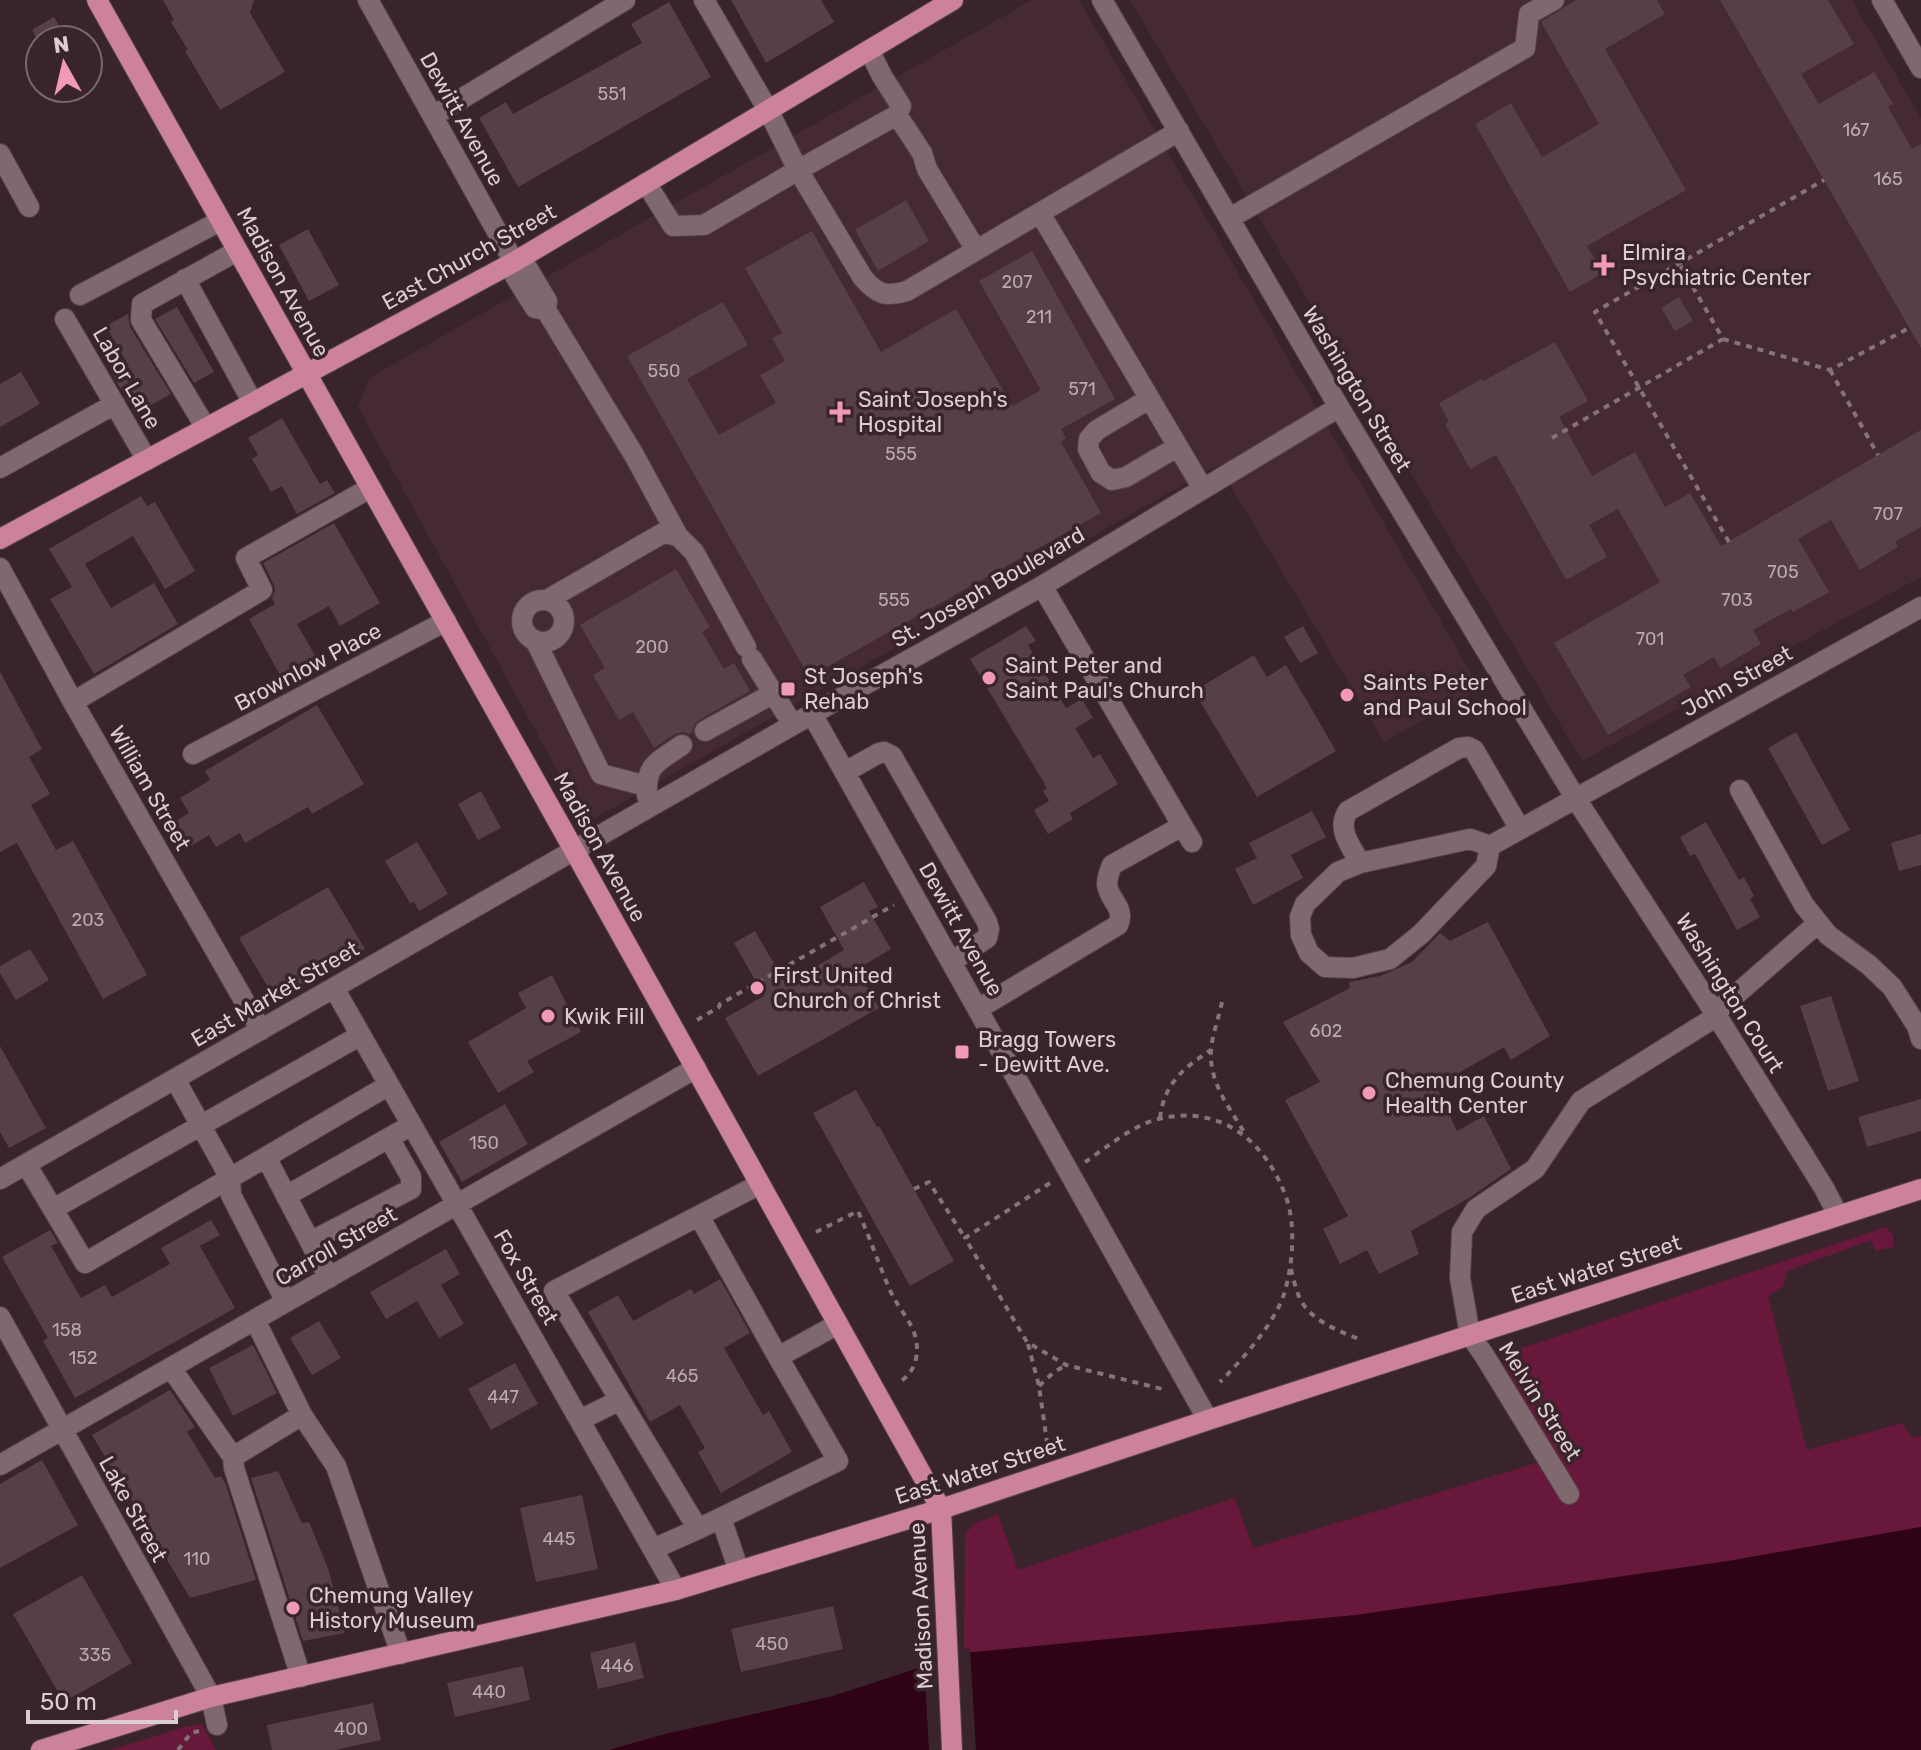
<svg xmlns="http://www.w3.org/2000/svg" width="1921" height="1750" viewBox="0 0 1921 1750" font-family="Rubik,sans-serif">
<style>
.built{fill:#462a33}
.green{fill:#68193b}
.water{fill:#300216}
.pier{fill:#38242a}
.building{fill:#563f46}
.lines{fill:none;stroke-linecap:round;stroke-linejoin:round}
.minor-casing{stroke:#544348;stroke-width:22}
.major-casing{stroke:#544348;stroke-width:22}
.path{stroke:#847378;stroke-width:4;stroke-dasharray:6 6;stroke-linecap:butt}
.minor{stroke:#80686f;stroke-width:20}
.major{stroke:#cc829b;stroke-width:20}
.poi-dot{fill:#f09ab6;stroke:#38242a;stroke-width:3}
.labels{text-anchor:middle;dominant-baseline:central;stroke-width:7;stroke-linejoin:round;paint-order:stroke}
.number-label{font-size:18px;fill:#baaaae}
.street-label{font-size:22px;fill:#dbcdd1;stroke:#38242a}
.poi-label{font-size:22px;fill:#dbcdd1;stroke:#38242a;text-anchor:start}
</style>
<rect width="100%" height="100%" fill="#38242a"/>
<path class="built" d="M 1032,0 L 1079,0 L 1480,688 L 1384,742 L 1218,465 L 586,823 L 358,407 L 369,378 Z
M 1130,0 L 1852,0 L 1921,118 L 1921,577 L 1582,761 Z"/>
<path class="green" d="M 1886,1227 L 1893,1235 L 1893,1247 L 1875,1251 L 1871,1240 L 1787,1271 L 1783,1287 L 1768,1296 L 1807,1450 L 1902,1423 L 1913,1438 L 1921,1436 L 1921,1527 L 1728,1561 L 1356,1615 L 964,1653 L 965,1534 L 974,1524 L 998,1514 L 1018,1570 L 1235,1498 L 1253,1548 L 1540,1462 L 1576,1486 L 1505,1368 L 1501,1355 Z
M 202,1724 L 216,1750 L 110,1750 L 188,1726 Z"/>
<path class="water" d="M 1921,1527 L 1921,1750 L 609,1750 L 661,1735 L 833,1696 L 964,1653 L 1356,1615 L 1728,1561 Z"/>
<path class="pier" d="M 970,1648 L 976,1750 L 929,1750 L 924,1662 Z"/>
<path class="building" d="M 163,0 L 254,0 L 250,13 L 285,72 L 220,110 L 185,51 L 188,50 L 171,22 L 174,20 Z
M 731,0 L 821,0 L 834,22 L 766,63 Z
M 1576,0 L 1657,0 L 1665,14 L 1605,49 L 1686,190 L 1587,246 L 1603,273 L 1570,292 L 1475,124 L 1511,103 L 1542,157 L 1599,124 L 1541,22 Z
M 1720,0 L 1828,0 L 1854,44 L 1801,74 L 1819,104 L 1874,72 L 1893,104 L 1888,107 L 1912,149 L 1921,144 L 1921,348 Z
M 669,2 L 711,77 L 518,187 L 479,118 L 506,102 L 513,114 L 642,43 L 631,24 Z
M 54,17 L 63,32 L 49,40 L 40,40 L 40,44 L 32,30 Z
M 906,200 L 929,241 L 878,271 L 855,230 Z
M 308,229 L 339,285 L 309,301 L 279,245 Z
M 812,231 L 881,352 L 956,309 L 1012,406 L 1041,390 L 979,281 L 1032,251 L 1115,399 L 1061,429 L 1066,438 L 1061,442 L 1101,513 L 809,677 L 627,356 L 723,302 L 748,345 L 687,379 L 719,435 L 776,403 L 760,375 L 785,361 L 772,338 L 782,333 L 745,268 Z
M 1679,297 L 1693,321 L 1675,331 L 1661,308 Z
M 177,307 L 214,372 L 194,383 L 155,319 Z
M 128,314 L 130,327 L 171,394 L 140,411 L 132,397 L 127,400 L 111,372 L 127,363 L 106,326 Z
M 1555,342 L 1588,401 L 1559,417 L 1592,476 L 1635,452 L 1665,507 L 1690,493 L 1721,546 L 1921,430 L 1921,527 L 1895,542 L 1898,547 L 1860,570 L 1831,520 L 1798,539 L 1829,592 L 1793,612 L 1791,609 L 1753,630 L 1761,644 L 1720,668 L 1714,657 L 1683,675 L 1691,687 L 1608,735 L 1554,643 L 1660,582 L 1618,509 L 1589,525 L 1607,557 L 1566,580 L 1496,455 L 1470,469 L 1445,424 L 1449,422 L 1439,403 L 1482,379 L 1483,381 Z
M 21,372 L 40,404 L 0,427 L 0,384 Z
M 282,418 L 320,484 L 327,480 L 335,493 L 297,514 L 282,486 L 271,492 L 252,459 L 258,455 L 248,438 Z
M 141,496 L 147,506 L 155,502 L 195,571 L 165,589 L 133,536 L 85,564 L 111,608 L 154,583 L 178,624 L 94,674 L 50,599 L 72,587 L 49,549 Z
M 334,523 L 380,603 L 340,626 L 329,606 L 297,624 L 320,664 L 285,684 L 249,619 L 275,604 L 272,598 L 275,591 L 274,585 L 263,563 Z
M 676,569 L 710,627 L 702,632 L 724,669 L 734,663 L 750,691 L 699,720 L 694,725 L 692,732 L 689,734 L 682,732 L 675,734 L 654,748 L 633,712 L 619,720 L 593,675 L 605,668 L 580,625 Z
M 1026,626 L 1036,641 L 1028,645 L 1066,708 L 1082,699 L 1093,718 L 1075,728 L 1093,758 L 1100,754 L 1118,784 L 1070,813 L 1073,819 L 1048,834 L 1034,810 L 1049,801 L 1043,791 L 1047,788 L 970,659 Z
M 1303,626 L 1318,653 L 1300,663 L 1284,637 Z
M 1254,655 L 1267,677 L 1286,665 L 1336,751 L 1257,797 L 1194,691 Z
M 0,672 L 42,749 L 29,757 L 50,794 L 31,805 L 56,850 L 73,841 L 147,975 L 103,999 L 17,843 L 0,852 Z
M 317,705 L 364,784 L 312,814 L 308,807 L 245,843 L 240,833 L 216,847 L 209,835 L 186,849 L 172,823 L 189,813 L 180,798 L 210,780 L 205,771 Z
M 1796,732 L 1850,830 L 1822,845 L 1768,748 Z
M 481,791 L 501,828 L 478,840 L 458,804 Z
M 1312,811 L 1326,837 L 1291,855 L 1303,878 L 1253,905 L 1235,869 L 1257,858 L 1249,843 Z
M 1706,822 L 1739,880 L 1744,877 L 1754,896 L 1750,899 L 1760,917 L 1737,930 L 1695,854 L 1690,856 L 1680,837 Z
M 1921,834 L 1921,865 L 1899,871 L 1891,843 Z
M 417,842 L 448,894 L 419,911 L 414,902 L 410,903 L 385,861 Z
M 864,882 L 878,907 L 869,911 L 891,949 L 857,969 L 879,1008 L 758,1076 L 725,1018 L 764,996 L 734,943 L 755,931 L 786,984 L 844,950 L 820,907 Z
M 328,887 L 365,949 L 276,1001 L 239,938 Z
M 1488,922 L 1550,1036 L 1511,1060 L 1504,1047 L 1436,1086 L 1457,1131 L 1484,1116 L 1511,1169 L 1469,1198 L 1411,1231 L 1419,1254 L 1379,1274 L 1367,1250 L 1340,1264 L 1323,1229 L 1348,1216 L 1285,1100 L 1320,1082 L 1283,1022 L 1350,988 L 1349,982 L 1380,976 L 1412,962 L 1440,933 L 1450,941 Z
M 30,949 L 49,980 L 16,1000 L 0,973 L 0,966 Z
M 552,975 L 581,1032 L 527,1061 L 534,1072 L 498,1093 L 468,1042 L 526,1008 L 518,993 Z
M 1831,996 L 1859,1081 L 1828,1091 L 1800,1006 Z
M 0,1046 L 46,1128 L 9,1148 L 0,1132 Z
M 856,1090 L 877,1127 L 879,1126 L 954,1261 L 910,1286 L 813,1113 Z
M 1921,1099 L 1921,1131 L 1867,1147 L 1858,1117 Z
M 505,1104 L 528,1144 L 462,1182 L 439,1142 Z
M 211,1220 L 220,1235 L 200,1246 L 235,1308 L 75,1398 L 43,1341 L 48,1338 L 2,1257 L 50,1230 L 58,1243 L 51,1246 L 81,1298 L 105,1285 L 112,1297 L 170,1264 L 161,1248 Z
M 446,1249 L 460,1274 L 441,1285 L 464,1324 L 439,1338 L 417,1301 L 386,1319 L 370,1292 Z
M 720,1279 L 750,1333 L 724,1348 L 763,1415 L 769,1411 L 792,1452 L 721,1493 L 698,1452 L 705,1448 L 680,1405 L 650,1422 L 588,1312 L 618,1295 L 633,1321 L 691,1289 L 694,1294 Z
M 319,1321 L 341,1358 L 312,1375 L 290,1338 Z
M 253,1345 L 277,1393 L 233,1416 L 209,1368 Z
M 515,1363 L 538,1404 L 491,1430 L 468,1389 Z
M 170,1390 L 195,1427 L 187,1432 L 215,1478 L 221,1476 L 226,1485 L 256,1580 L 190,1598 L 92,1435 Z
M 42,1460 L 78,1525 L 0,1568 L 0,1484 Z
M 278,1471 L 302,1523 L 309,1522 L 328,1568 L 345,1633 L 303,1641 L 251,1478 Z
M 582,1495 L 598,1569 L 536,1582 L 520,1508 Z
M 82,1575 L 132,1663 L 64,1702 L 13,1614 Z
M 833,1606 L 843,1649 L 741,1672 L 731,1629 Z
M 635,1642 L 644,1678 L 598,1689 L 590,1653 Z
M 523,1666 L 530,1700 L 455,1717 L 447,1683 Z
M 373,1703 L 381,1740 L 335,1750 L 272,1750 L 267,1725 Z"/>
<g class="lines">
<defs>
<path id="minor" d="M 368,0 L 514,262
M 1102,0 L 1339,407 L 1576,799 L 1715,1013 L 1824,1188 L 1838,1215
M 1882,0 L 1921,68
M 869,50 L 882,76 L 901,106 L 897,115 L 798,170 L 863,278 C 878,295 885,297 907,291 L 1179,131
M 897,115 L 922,153 L 927,169 L 976,250
M 433,116 L 625,0
M 0,154 L 29,207
M 646,183 L 673,226 L 704,225 L 798,170 L 768,110 L 704,0
M 1040,213 L 1203,489
M 1230,218 L 1525,48 L 1529,14 L 1554,0
M 514,262 L 528,269 L 547,301 L 546,310 L 535,308 L 515,276 Z
M 185,279 L 253,403
M 80,295 L 220,221
M 546,310 L 634,455 L 678,536
M 65,319 L 147,460
M 1149,399 L 1097,430 L 1089,439 L 1088,449 L 1101,473 L 1112,480 L 1126,477 L 1177,447
M 206,428 L 141,320 L 142,304 L 237,251
M 0,468 L 115,404
M 0,568 L 73,702 L 261,1030
M 1042,586 L 1192,842
M522 621a21 21 0 1 1 42 0a21 21 0 1 1-42 0Z
M 547,600 L 663,533 L 678,536 L 694,552 L 746,647
M 535,640 L 601,774 L 646,786
M 752,659 L 793,725
M 73,702 L 262,590 L 246,558 L 370,488
M 812,714 L 1208,1420
M 705,731 L 774,693
M 193,754 L 446,621
M 845,772 L 879,753 L 884,752 L 892,756 L 987,922 L 989,929 L 987,938 L 951,962
M 1740,790 L 1804,905 L 1828,935 L 1869,965 L 1892,987 L 1917,1026 L 1921,1039
M 647,796 C 645,764 658,762 682,745
M 1490,846 L 1486,866 L 1421,934 L 1390,959 L 1353,968 L 1325,967 L 1309,953 L 1301,935 L 1300,917 L 1305,904 L 1338,872 L 1360,863 L 1470,839 L 1490,846 L 1921,607
M 1360,863 C 1351,846 1336,829 1348,811 L 1459,748 L 1468,747 L 1474,750 L 1520,829
M 334,988 L 676,1590
M 978,1009 L 1118,925 C 1126,907 1108,900 1107,884 C 1107,877 1110,870 1112,865 L 1182,826
M 1715,1013 L 1818,923
M 175,1079 L 230,1178 L 231,1195 L 286,1302
M 266,1157 L 329,1278
M 26,1164 L 85,1263 L 389,1085
M 0,1179 L 812,714 L 1042,586 L 1339,407
M 760,1184 L 554,1291 L 698,1529 L 838,1461 L 778,1357 L 838,1324
M 286,1196 L 401,1131
M 53,1209 L 361,1035
M 699,1216 L 778,1357
M 310,1242 L 411,1189 L 411,1177 L 389,1138
M 0,1317 L 211,1697 L 217,1725
M 255,1320 L 302,1415
M 171,1368 L 233,1457 L 234,1468 L 301,1677
M 580,1420 L 620,1400
M 233,1457 L 302,1415 L 336,1466 L 401,1654
M 0,1465 L 696,1068
M 1569,1494 L 1484,1355 L 1470,1335 L 1460,1278 L 1462,1232 L 1476,1209 L 1535,1169 L 1581,1101 L 1717,1016
M 721,1518 L 739,1571
M 653,1549 L 698,1529"/>
<path id="major" d="M 97,0 L 574,850 L 941,1509 L 952,1750
M 0,539 L 514,262 L 953,0
M 41,1750 L 211,1697 L 676,1590 L 941,1509 L 1208,1420 L 1921,1189"/>
</defs>
<use href="#minor" class="minor-casing"/>
<use href="#major" class="major-casing"/>
<path class="path" d="M 1723,339 L 1830,370 L 1909,328
M 1830,370 L 1878,455
M 1552,438 L 1723,339 L 1679,263
M 1729,542 L 1595,312 L 1824,180
M 1222,1002 C 1219,1017 1212,1035 1211,1051 C 1209,1082 1229,1107 1244,1132
M 697,1020 L 719,1007 L 720,1004 L 894,905
M 1160,1118 C 1164,1084 1183,1068 1211,1050
M 1085,1162 C 1106,1148 1133,1125 1158,1119 C 1220,1104 1265,1140 1286,1197 C 1296,1224 1293,1266 1284,1294 C 1275,1323 1241,1361 1220,1382
M 1050,1183 L 965,1238 L 1027,1342 L 1066,1365 L 1166,1390
M 914,1189 L 929,1182 L 965,1238
M 816,1232 L 858,1211 C 869,1236 878,1262 889,1288 C 900,1315 924,1329 915,1363 C 912,1371 907,1377 900,1382
M 1291,1269 C 1293,1277 1295,1286 1298,1294 C 1307,1319 1336,1330 1359,1339
M 1028,1344 L 1039,1386 L 1047,1442
M 1039,1386 L 1054,1372 L 1066,1365
M 178,1750 L 191,1733 L 199,1731"/>
<use href="#minor" class="minor"/>
<use href="#major" class="major"/>
</g>
<g class="poi-dot">
<path d="M1600 253h8v8h8v8h-8v8h-8v-8h-8v-8h8z"/>
<path d="M836 400h8v8h8v8h-8v8h-8v-8h-8v-8h8z"/>
<circle cx="989" cy="678" r="8"/>
<rect x="780" y="681" width="16" height="16" rx="4"/>
<circle cx="1347" cy="695" r="8"/>
<circle cx="757" cy="988" r="8"/>
<circle cx="548" cy="1016" r="8"/>
<rect x="954" y="1044" width="16" height="16" rx="4"/>
<circle cx="1369" cy="1093" r="8"/>
<circle cx="293" cy="1608" r="8"/>
</g>
<g class="labels">
<g class="number-label">
<text x="612" y="94">551</text>
<text x="1856" y="130">167</text>
<text x="1888" y="179">165</text>
<text x="1017" y="282">207</text>
<text x="1039" y="317">211</text>
<text x="664" y="371">550</text>
<text x="1082" y="389">571</text>
<text x="901" y="454">555</text>
<text x="1888" y="514">707</text>
<text x="1783" y="572">705</text>
<text x="894" y="600">555</text>
<text x="1737" y="600">703</text>
<text x="1650" y="639">701</text>
<text x="652" y="647">200</text>
<text x="88" y="920">203</text>
<text x="1326" y="1031">602</text>
<text x="484" y="1143">150</text>
<text x="67" y="1330">158</text>
<text x="83" y="1358">152</text>
<text x="682" y="1376">465</text>
<text x="503" y="1397">447</text>
<text x="559" y="1539">445</text>
<text x="197" y="1559">110</text>
<text x="772" y="1644">450</text>
<text x="95" y="1655">335</text>
<text x="617" y="1666">446</text>
<text x="489" y="1692">440</text>
<text x="351" y="1729">400</text>
</g>
<g class="street-label">
<text transform="translate(462 119) rotate(61)">Dewitt Avenue</text>
<text transform="translate(469 257) rotate(-29)">East Church Street</text>
<text transform="translate(283 282) rotate(61)">Madison Avenue</text>
<text transform="translate(127 378) rotate(60)">Labor Lane</text>
<text transform="translate(1357 389) rotate(59)">Washington Street</text>
<text transform="translate(988 587) rotate(-30)">St. Joseph Boulevard</text>
<text transform="translate(308 667) rotate(-28)">Brownlow Place</text>
<text transform="translate(1737 681) rotate(-29)">John Street</text>
<text transform="translate(150 788) rotate(60)">William Street</text>
<text transform="translate(600 847) rotate(61)">Madison Avenue</text>
<text transform="translate(961 929) rotate(61)">Dewitt Avenue</text>
<text transform="translate(1730 993) rotate(58)">Washington Court</text>
<text transform="translate(275 994) rotate(-30)">East Market Street</text>
<text transform="translate(336 1246) rotate(-30)">Carroll Street</text>
<text transform="translate(1596 1269) rotate(-18)">East Water Street</text>
<text transform="translate(526 1277) rotate(60)">Fox Street</text>
<text transform="translate(1540 1401) rotate(58)">Melvin Street</text>
<text transform="translate(980 1470) rotate(-18)">East Water Street</text>
<text transform="translate(133 1509) rotate(61)">Lake Street</text>
<text transform="translate(921 1606) rotate(-93)">Madison Avenue</text>
</g>
<g class="poi-label">
<text x="1622" y="252">Elmira<tspan x="1622" dy="25">Psychiatric Center</tspan></text>
<text x="858" y="399">Saint Joseph's<tspan x="858" dy="25">Hospital</tspan></text>
<text x="1005" y="665">Saint Peter and<tspan x="1005" dy="25">Saint Paul's Church</tspan></text>
<text x="804" y="676">St Joseph's<tspan x="804" dy="25">Rehab</tspan></text>
<text x="1363" y="682">Saints Peter<tspan x="1363" dy="25">and Paul School</tspan></text>
<text x="773" y="975">First United<tspan x="773" dy="25">Church of Christ</tspan></text>
<text x="564" y="1016">Kwik Fill</text>
<text x="978" y="1039">Bragg Towers<tspan x="978" dy="25">- Dewitt Ave.</tspan></text>
<text x="1385" y="1080">Chemung County<tspan x="1385" dy="25">Health Center</tspan></text>
<text x="309" y="1595">Chemung Valley<tspan x="309" dy="25">History Museum</tspan></text>
</g>
</g>
<g transform="translate(64 64) rotate(352)"><circle r="38" fill="#38242a" stroke="#79686d" stroke-width="2"/>
<path d="M0-6L14 30L0 20L-14 30Z" fill="#f09ab6"/>
<text y="-12" font-size="22" font-weight="bold" text-anchor="middle" fill="#dbcdd1">N</text>
</g>
<path d="M28 1710v12h148v-12" fill="none" stroke="#dbcdd1" stroke-width="4"/>
<text x="40" y="1710" font-size="24" fill="#dbcdd1" stroke="#38242a" stroke-width="6" paint-order="stroke">50 m</text>
</svg>
